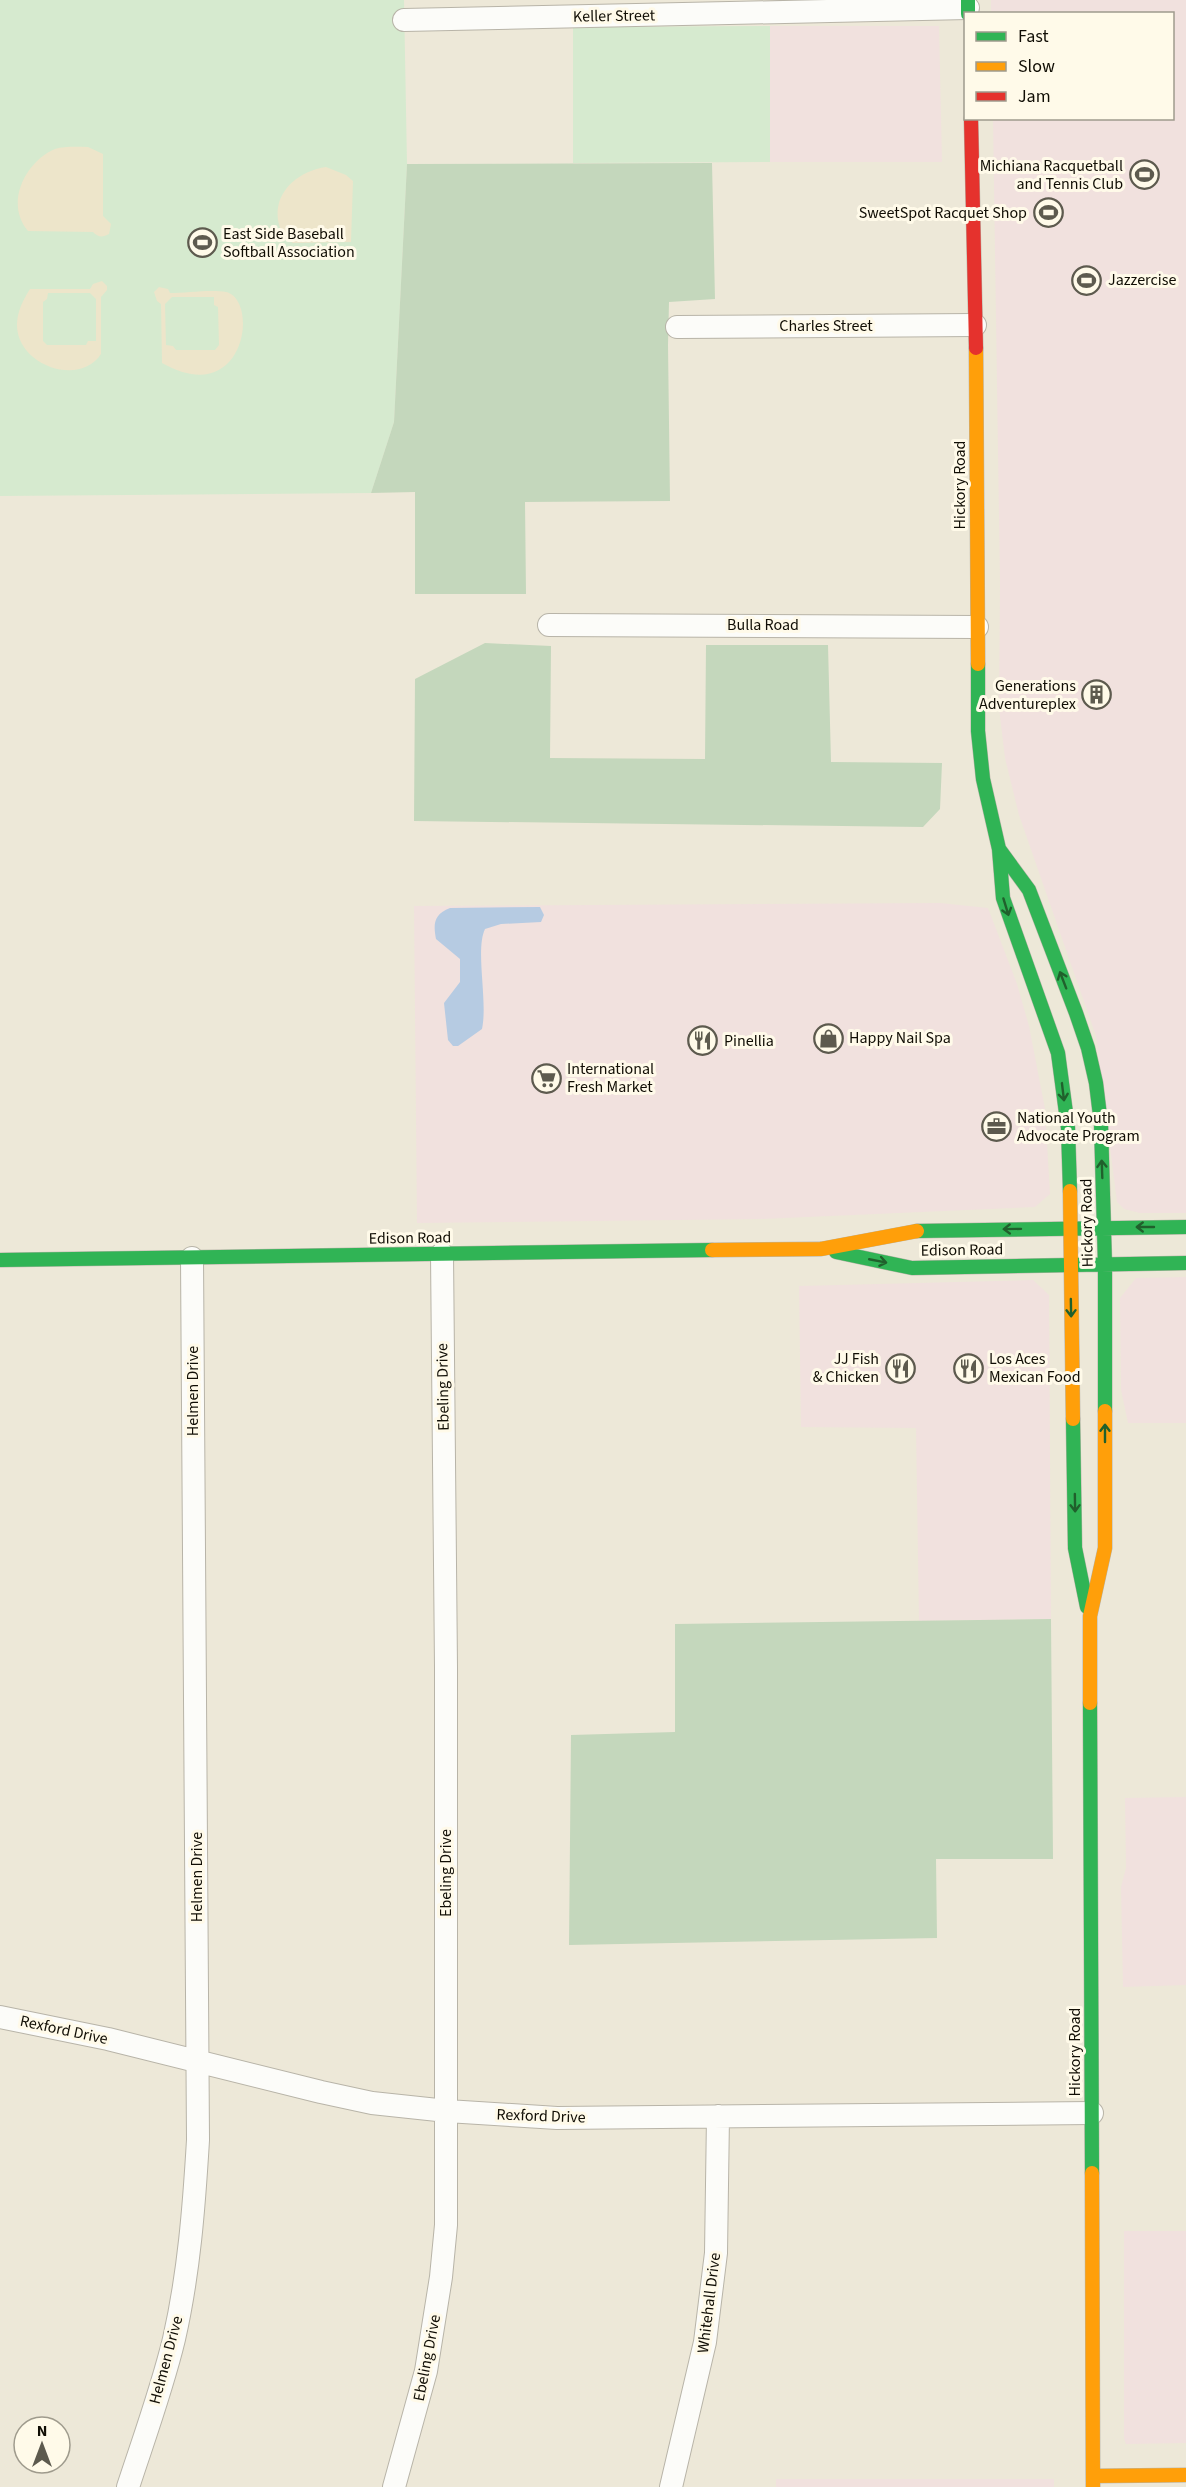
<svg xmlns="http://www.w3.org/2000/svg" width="1186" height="2487" viewBox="0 0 1186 2487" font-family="'Source Sans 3',sans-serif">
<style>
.commercial{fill:#f1e1de}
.green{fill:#d6eacf}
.forest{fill:#c4d7bc}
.sand{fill:#ede5ca;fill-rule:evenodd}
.water{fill:#b6cbe2}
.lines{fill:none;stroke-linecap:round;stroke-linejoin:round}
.street-casing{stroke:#b8b4a8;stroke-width:24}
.fast-casing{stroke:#b8b4a8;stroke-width:15}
.slow-casing{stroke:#b8b4a8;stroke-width:15}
.jam-casing{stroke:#b8b4a8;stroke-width:15}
.street{stroke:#fcfcf9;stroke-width:22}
.fast{stroke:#30b455;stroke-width:14}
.slow{stroke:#ff9f0a;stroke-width:14}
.jam{stroke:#e5322d;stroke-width:14}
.oneway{stroke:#20602c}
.labels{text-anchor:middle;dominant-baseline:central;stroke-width:6;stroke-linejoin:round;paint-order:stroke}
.street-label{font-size:16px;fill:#100d04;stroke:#fffae9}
.poi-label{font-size:16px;fill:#100d04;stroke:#fffae9;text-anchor:start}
</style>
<rect width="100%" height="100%" fill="#ede8d8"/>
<path class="commercial" d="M 991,0 L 1186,0 L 1186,1213 L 1140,1213 L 1124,1209 L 1117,1202 L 1096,1036 L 1019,815 L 1005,758 L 999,708 L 1000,582 L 993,119 L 1172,118 L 1172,14 L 991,13 Z
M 770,26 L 939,26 L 942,162 L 770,162 Z
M 940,903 L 988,908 L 1017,984 L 1029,1026 L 1045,1109 L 1050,1194 L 1035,1207 L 761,1219 L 417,1223 L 414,906 Z
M 1186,1277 L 1186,1423 L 1128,1423 L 1121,1390 L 1120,1298 L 1136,1278 Z
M 1033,1280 L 1049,1295 L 1051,1619 L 919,1621 L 916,1428 L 801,1427 L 799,1286 Z
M 1186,1797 L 1186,1985 L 1123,1987 L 1121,1887 L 1126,1868 L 1125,1798 Z
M 1124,2231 L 1186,2231 L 1186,2443 L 1126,2444 L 1124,2439 Z
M 776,2479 L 1054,2479 L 1054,2487 L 776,2487 Z"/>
<path class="green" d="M 0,0 L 404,0 L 407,164 L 394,422 L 371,493 L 0,496 Z
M 770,26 L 770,162 L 573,163 L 573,27 Z"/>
<path class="forest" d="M 712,163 L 715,299 L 669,302 L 668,345 L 670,501 L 525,502 L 526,594 L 415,594 L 415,492 L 371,493 L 394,422 L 407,164 Z
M 485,643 L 551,646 L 550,758 L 705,759 L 706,645 L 828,645 L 831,762 L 942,763 L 940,809 L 923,827 L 414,821 L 415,679 Z
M 1051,1619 L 1053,1859 L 936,1859 L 937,1938 L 569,1945 L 571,1735 L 675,1732 L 675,1624 Z"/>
<path class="sand" d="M 88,147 L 103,154 L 103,216 L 111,224 L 109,234 C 102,238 98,237 93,232 L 28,231 C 4,203 26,161 55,149 C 65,146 78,147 88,147 Z
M 326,167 L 346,175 L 353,181 L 351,242 L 293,243 C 284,238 280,231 278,220 C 274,191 299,171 326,167 Z
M 102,281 L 107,286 L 107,290 L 101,297 L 101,354 C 79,388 15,364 17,323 C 18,310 23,300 30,289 L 90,289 L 93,284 ZM 48,293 L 90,293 L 96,299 L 96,341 L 88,341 L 86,345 L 47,345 L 43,341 L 43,302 L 47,299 Z
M 159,287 L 168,289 L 170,293 C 186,293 212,289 226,292 C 260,300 245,410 162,363 L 161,304 L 157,301 L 154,292 ZM 172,297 L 214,297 L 214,305 L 218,307 L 219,345 L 215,350 L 176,350 L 173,346 L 166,345 L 165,304 Z"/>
<path class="water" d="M 540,907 L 544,915 L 541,922 L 501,924 L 485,929 C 475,950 488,1001 482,1029 L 458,1046 L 453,1046 L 448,1040 L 444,1003 L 460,982 L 460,959 L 436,939 C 433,924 434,914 450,908 Z"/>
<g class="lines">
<defs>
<path id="street" d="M 404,20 L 968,8
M 677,327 L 975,325
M 549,625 L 977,627
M 0,2017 L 108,2039 L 321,2092 L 372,2103 L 447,2111 L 557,2118 L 1092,2113
M 128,2487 C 144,2438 162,2389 174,2339 C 189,2273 194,2207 198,2140 L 192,1258
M 394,2487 L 426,2371 L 441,2277 L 446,2225 L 446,1667 L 442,1254
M 671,2487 L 705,2342 L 716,2253 L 718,2116"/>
<path id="fast" d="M 968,0 L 968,14
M 978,664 L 978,731 L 983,779 L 999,849 L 1003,898 L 1058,1053 L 1068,1128 L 1070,1191
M 999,849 L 1029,890 L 1076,1013 L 1088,1048 L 1096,1083 L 1101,1124 L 1105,1265 L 1105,1411
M 917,1231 L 1186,1227
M 836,1252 L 912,1268 L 1186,1263
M 0,1260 L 712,1250
M 1073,1419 L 1075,1548 L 1087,1607
M 1090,1703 L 1092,2173"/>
<path id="slow" d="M 976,348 L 978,664
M 1070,1191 L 1073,1419
M 712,1250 L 821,1249 L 917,1231
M 1090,1703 L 1090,1616 L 1105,1548 L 1105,1411
M 1092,2173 L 1093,2487
M 1093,2476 L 1186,2475"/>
<path id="jam" d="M 971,118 L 976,348"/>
</defs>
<use href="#street" class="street-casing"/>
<use href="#fast" class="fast-casing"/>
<use href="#slow" class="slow-casing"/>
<use href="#jam" class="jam-casing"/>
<use href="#street" class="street"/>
<use href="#fast" class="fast"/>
<use href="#slow" class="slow"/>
<use href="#jam" class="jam"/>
</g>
<defs><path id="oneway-shaft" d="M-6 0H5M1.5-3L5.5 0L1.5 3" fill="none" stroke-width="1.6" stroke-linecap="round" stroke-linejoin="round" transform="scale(1.5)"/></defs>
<g class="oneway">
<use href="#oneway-shaft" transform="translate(1006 907) rotate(73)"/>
<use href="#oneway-shaft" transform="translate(1063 980) rotate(-111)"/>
<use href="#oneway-shaft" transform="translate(1063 1092) rotate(83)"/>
<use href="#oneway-shaft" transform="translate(1102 1169) rotate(-92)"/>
<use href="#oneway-shaft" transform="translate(1145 1227) rotate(180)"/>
<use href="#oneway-shaft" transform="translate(1012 1229) rotate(179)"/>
<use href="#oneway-shaft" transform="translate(878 1261) rotate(11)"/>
<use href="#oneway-shaft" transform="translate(1071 1308) rotate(89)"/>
<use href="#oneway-shaft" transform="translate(1105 1433) rotate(-90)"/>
<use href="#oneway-shaft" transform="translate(1075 1503) rotate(89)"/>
</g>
<defs>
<symbol id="stadium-ring" viewBox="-11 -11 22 22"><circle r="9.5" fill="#fffae9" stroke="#5d5a4e" stroke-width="1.5"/><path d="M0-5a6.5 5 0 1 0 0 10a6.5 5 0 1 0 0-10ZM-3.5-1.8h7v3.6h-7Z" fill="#5d5a4e"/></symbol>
<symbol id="building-ring" viewBox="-11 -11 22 22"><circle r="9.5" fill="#fffae9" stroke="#5d5a4e" stroke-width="1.5"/><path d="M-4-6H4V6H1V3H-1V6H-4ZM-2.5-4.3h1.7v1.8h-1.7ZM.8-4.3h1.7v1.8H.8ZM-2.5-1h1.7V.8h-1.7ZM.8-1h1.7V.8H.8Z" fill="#5d5a4e"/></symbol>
<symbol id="shop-ring" viewBox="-11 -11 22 22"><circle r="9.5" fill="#fffae9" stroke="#5d5a4e" stroke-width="1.5"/><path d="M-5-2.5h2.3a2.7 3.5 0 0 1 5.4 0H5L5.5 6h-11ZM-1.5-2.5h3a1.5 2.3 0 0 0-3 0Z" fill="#5d5a4e"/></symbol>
<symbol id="restaurant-ring" viewBox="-11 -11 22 22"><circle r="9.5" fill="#fffae9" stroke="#5d5a4e" stroke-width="1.5"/><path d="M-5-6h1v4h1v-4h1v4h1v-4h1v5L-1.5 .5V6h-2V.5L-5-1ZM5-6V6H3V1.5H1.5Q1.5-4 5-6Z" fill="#5d5a4e"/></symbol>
<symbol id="supermarket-ring" viewBox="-11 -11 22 22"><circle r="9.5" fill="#fffae9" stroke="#5d5a4e" stroke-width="1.5"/><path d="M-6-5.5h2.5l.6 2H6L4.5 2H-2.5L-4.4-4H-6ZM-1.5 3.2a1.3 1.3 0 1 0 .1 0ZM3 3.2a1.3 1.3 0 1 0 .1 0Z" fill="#5d5a4e"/></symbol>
<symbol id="office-ring" viewBox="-11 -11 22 22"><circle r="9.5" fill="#fffae9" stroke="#5d5a4e" stroke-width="1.5"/><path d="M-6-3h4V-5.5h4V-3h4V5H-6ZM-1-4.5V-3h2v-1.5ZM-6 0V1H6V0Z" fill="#5d5a4e"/></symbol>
</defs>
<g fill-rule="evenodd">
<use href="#stadium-ring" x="1128" y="158" width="33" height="33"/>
<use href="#stadium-ring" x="1032" y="196" width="33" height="33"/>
<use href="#stadium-ring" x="186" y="226" width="33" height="33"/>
<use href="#stadium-ring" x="1070" y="264" width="33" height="33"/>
<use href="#building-ring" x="1080" y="678" width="33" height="33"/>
<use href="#shop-ring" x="812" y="1022" width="33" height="33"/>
<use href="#restaurant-ring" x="686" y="1024" width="33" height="33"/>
<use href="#supermarket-ring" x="530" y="1062" width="33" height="33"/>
<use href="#office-ring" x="980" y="1110" width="33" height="33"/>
<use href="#restaurant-ring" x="884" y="1352" width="33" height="33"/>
<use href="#restaurant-ring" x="952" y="1352" width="33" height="33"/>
</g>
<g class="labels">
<g class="street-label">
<text transform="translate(614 16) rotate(-1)">Keller Street</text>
<text x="826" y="326">Charles Street</text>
<text transform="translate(960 485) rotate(-90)">Hickory Road</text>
<text x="763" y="625">Bulla Road</text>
<text transform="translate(1087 1223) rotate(-91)">Hickory Road</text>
<text transform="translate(410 1238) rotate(-1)">Edison Road</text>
<text transform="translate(962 1250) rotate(-1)">Edison Road</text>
<text transform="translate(443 1387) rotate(-91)">Ebeling Drive</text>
<text transform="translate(193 1391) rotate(-90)">Helmen Drive</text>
<text transform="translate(446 1873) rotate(-90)">Ebeling Drive</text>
<text transform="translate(197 1877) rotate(-90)">Helmen Drive</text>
<text transform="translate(64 2030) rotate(12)">Rexford Drive</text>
<text transform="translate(1075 2052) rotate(-90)">Hickory Road</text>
<text transform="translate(541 2116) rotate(2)">Rexford Drive</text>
<text transform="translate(709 2303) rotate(-83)">Whitehall Drive</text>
<text transform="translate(427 2358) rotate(-79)">Ebeling Drive</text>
<text transform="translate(166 2360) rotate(-75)">Helmen Drive</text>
</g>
<g class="poi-label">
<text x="1123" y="166" text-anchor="end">Michiana Racquetball<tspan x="1123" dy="18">and Tennis Club</tspan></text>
<text x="1027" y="213" text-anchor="end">SweetSpot Racquet Shop</text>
<text x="223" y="234">East Side Baseball<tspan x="223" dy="18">Softball Association</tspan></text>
<text x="1108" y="280">Jazzercise</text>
<text x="1076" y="686" text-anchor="end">Generations<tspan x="1076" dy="18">Adventureplex</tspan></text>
<text x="849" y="1038">Happy Nail Spa</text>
<text x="724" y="1041">Pinellia</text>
<text x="567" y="1069">International<tspan x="567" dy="18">Fresh Market</tspan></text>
<text x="1017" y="1118">National Youth<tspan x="1017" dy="18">Advocate Program</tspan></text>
<text x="879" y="1359" text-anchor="end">JJ Fish<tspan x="879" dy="18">&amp; Chicken</tspan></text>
<text x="989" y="1359">Los Aces<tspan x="989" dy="18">Mexican Food</tspan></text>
</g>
</g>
<rect x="964" y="12" width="210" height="108" fill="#fffae9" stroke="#9f9b8d" stroke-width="1.5"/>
<rect x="976" y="32" width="30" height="9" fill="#30b455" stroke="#9f9b8d" stroke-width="1.5"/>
<text x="1018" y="42" font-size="18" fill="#100d04">Fast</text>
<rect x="976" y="62" width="30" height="9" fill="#ff9f0a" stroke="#9f9b8d" stroke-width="1.5"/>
<text x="1018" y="72" font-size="18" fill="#100d04">Slow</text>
<rect x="976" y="92" width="30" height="9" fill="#e5322d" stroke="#9f9b8d" stroke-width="1.5"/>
<text x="1018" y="102" font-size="18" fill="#100d04">Jam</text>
<g transform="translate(42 2445)"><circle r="28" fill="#fffae9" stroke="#9f9b8d" stroke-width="1.5"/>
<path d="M0-4.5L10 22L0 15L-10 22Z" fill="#5d5a4e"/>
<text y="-9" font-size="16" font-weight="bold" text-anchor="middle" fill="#100d04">N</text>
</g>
</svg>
